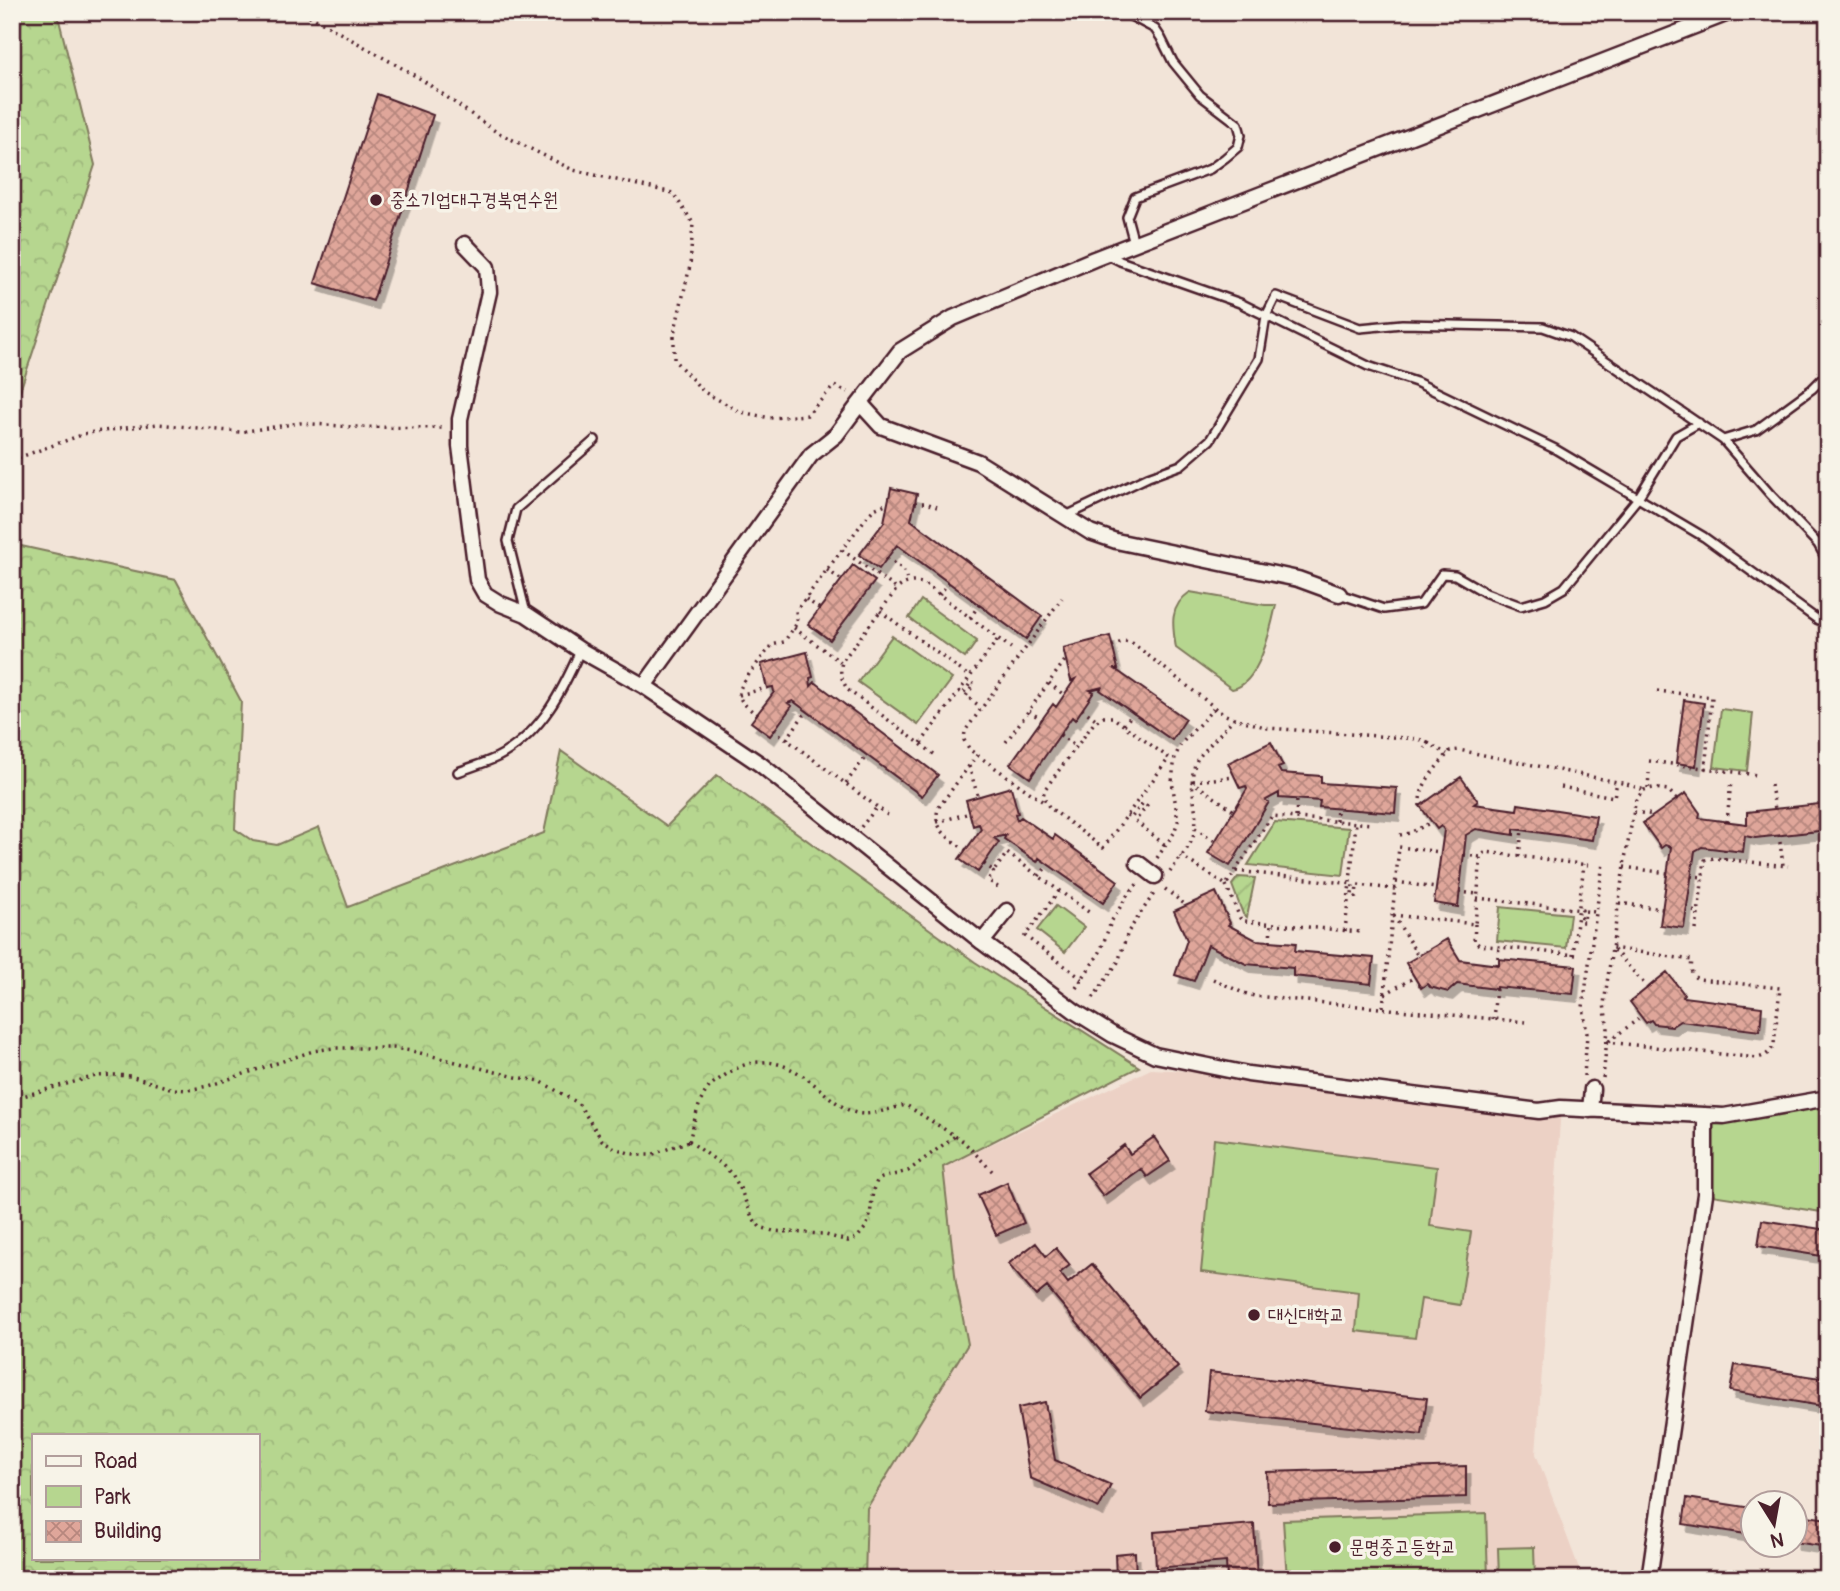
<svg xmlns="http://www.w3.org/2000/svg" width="1840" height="1591" viewBox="0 0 1840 1591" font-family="Pangolin,'Poor Story',sans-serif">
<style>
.built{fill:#ecd1c5}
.forest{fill:url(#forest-crowns);stroke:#807a5d;stroke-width:2;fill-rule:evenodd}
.park{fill:#b6d68f;stroke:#807a5d;stroke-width:2}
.garden{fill:url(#garden-furrows);stroke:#807a5d;stroke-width:2}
.building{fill:url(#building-cross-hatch);stroke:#4a1f2b;stroke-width:2;filter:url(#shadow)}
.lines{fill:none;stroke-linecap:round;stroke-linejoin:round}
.lane-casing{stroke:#4a1f2b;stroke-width:12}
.street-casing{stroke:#4a1f2b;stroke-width:19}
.path{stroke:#4a1f2b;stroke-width:3.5;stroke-dasharray:2 5;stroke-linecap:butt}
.lane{stroke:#f7f3e8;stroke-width:7}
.street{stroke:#f7f3e8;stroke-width:14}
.poi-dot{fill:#4a1f2b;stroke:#f7f3e8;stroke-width:2.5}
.labels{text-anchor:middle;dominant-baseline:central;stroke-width:7;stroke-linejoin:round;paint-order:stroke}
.poi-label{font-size:19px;fill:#4a1f2b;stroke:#f7f3e8;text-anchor:start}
</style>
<defs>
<pattern id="forest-crowns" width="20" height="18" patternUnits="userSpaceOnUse" patternTransform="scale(1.75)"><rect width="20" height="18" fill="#b6d68f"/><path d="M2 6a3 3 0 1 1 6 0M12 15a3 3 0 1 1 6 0" fill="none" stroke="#9eb77c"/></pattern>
<pattern id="garden-furrows" width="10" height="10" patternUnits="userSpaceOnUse" patternTransform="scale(1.75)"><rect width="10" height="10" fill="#b6d68f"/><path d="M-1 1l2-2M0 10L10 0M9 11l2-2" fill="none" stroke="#9eb77c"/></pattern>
<pattern id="building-cross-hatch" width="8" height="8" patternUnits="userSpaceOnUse" patternTransform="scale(1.75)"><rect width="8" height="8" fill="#dfa69a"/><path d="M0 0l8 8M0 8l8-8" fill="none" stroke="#b7877e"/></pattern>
<filter id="shadow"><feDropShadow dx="4.5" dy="8" stdDeviation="0" flood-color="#0004"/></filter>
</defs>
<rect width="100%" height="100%" fill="#f2e4d8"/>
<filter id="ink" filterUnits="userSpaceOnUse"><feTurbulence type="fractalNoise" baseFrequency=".0143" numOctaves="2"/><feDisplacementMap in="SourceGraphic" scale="14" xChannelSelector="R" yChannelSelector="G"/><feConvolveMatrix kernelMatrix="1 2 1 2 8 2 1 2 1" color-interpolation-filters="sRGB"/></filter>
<g filter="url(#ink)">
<path class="built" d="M 1151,1069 L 1248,1074 L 1561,1108 L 1536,1454 L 1583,1579 L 865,1579 L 867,1508 L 967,1344 L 956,1286 L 943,1167 Z"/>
<path class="forest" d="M 12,12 L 57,12 L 95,165 L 12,415 Z
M 12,544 L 176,580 L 241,701 L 235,829 L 253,841 L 277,845 L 319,827 L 348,907 L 544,833 L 561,751 L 667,826 L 717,775 L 975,962 L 1139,1067 L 943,1167 L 956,1283 L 968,1344 L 867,1508 L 865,1579 L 12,1579 ZM 33,1435 L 257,1435 L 257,1558 L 33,1558 Z"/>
<path class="park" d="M 1190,592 L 1265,605 L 1276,605 C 1271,628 1259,685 1232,689 L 1176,648 C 1172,625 1169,606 1190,592 Z
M 921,600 L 977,641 L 965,658 L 909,618 Z
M 892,636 L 952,679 L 918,725 L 858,682 Z
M 1721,709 L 1753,713 L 1747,771 L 1714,767 Z
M 1275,822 L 1349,828 L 1343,875 L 1248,865 Z
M 1056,906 L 1084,927 L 1065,952 L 1037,930 Z
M 1500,907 L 1570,914 L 1566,948 L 1497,941 Z
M 1828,1098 L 1828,1213 L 1705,1194 L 1705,1115 Z
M 1214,1139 L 1437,1167 L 1430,1226 L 1471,1232 L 1460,1305 L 1421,1299 L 1415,1338 L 1356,1331 L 1359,1292 L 1201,1272 Z
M 1486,1513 L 1488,1579 L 1287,1579 L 1283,1520 Z
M 1534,1547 L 1535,1579 L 1499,1579 L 1498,1548 Z"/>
<path class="garden" d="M 1238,877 L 1255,878 L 1247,917 L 1243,914 L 1232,885 Z"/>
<path class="building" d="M 377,94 L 433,115 L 373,301 L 315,283 Z
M 891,488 L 917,494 L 911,520 L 1042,616 L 1026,639 L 897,545 L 879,569 L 859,555 L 884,522 Z
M 853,565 L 875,581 L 830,640 L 808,624 Z
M 1110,636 L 1118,669 L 1115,669 L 1186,719 L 1172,740 L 1100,690 L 1102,687 L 1090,690 L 1094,692 L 1075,720 L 1072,717 L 1030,778 L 1010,764 L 1053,704 L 1056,707 L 1075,679 L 1071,681 L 1063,648 Z
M 807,652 L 813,677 L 810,678 L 811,686 L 815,682 L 938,775 L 922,796 L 793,701 L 788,703 L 792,706 L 770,736 L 751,722 L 774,692 L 773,687 L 767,688 L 761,664 Z
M 1684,700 L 1704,703 L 1696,766 L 1676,763 Z
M 1271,742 L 1283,766 L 1278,768 L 1281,773 L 1321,776 L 1321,783 L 1397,788 L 1395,813 L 1319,807 L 1320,801 L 1279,798 L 1279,793 L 1266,800 L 1269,802 L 1230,866 L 1208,853 L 1247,789 L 1246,786 L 1240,788 L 1228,763 Z
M 1461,777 L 1478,801 L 1474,804 L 1517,810 L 1518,804 L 1596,816 L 1592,840 L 1514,829 L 1514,835 L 1476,829 L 1466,835 L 1458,907 L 1434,903 L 1444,830 L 1441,826 L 1437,829 L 1420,806 Z
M 1011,787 L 1018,813 L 1015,814 L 1017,820 L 1021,817 L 1053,839 L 1055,835 L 1118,881 L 1103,903 L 1039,858 L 1037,862 L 1004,839 L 1006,835 L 994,838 L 999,842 L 978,872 L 959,859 L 981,829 L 979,824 L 973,826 L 966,800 Z
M 1686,793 L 1700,813 L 1699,818 L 1747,824 L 1747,812 L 1828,803 L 1828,830 L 1755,838 L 1745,836 L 1743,852 L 1702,847 L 1695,851 L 1684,928 L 1660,925 L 1671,847 L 1665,845 L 1661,848 L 1643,823 Z
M 1216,892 L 1230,923 L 1228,925 L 1256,940 L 1296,943 L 1295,951 L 1374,958 L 1371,984 L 1293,976 L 1293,968 L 1246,964 L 1208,945 L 1194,981 L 1175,975 L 1187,940 L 1174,911 Z
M 1447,939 L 1460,960 L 1499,965 L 1499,959 L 1576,966 L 1573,994 L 1496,987 L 1496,989 L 1457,984 L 1448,992 L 1430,987 L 1427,984 L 1421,988 L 1406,963 Z
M 1667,972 L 1684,994 L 1683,997 L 1762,1007 L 1760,1031 L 1680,1021 L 1672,1026 L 1654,1024 L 1651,1020 L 1646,1023 L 1630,1002 Z
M 1154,1137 L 1170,1161 L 1147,1177 L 1141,1169 L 1103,1196 L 1086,1173 L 1124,1145 L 1130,1154 Z
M 1007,1182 L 1024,1223 L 996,1235 L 978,1195 Z
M 1762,1220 L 1828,1230 L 1828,1257 L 1758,1246 Z
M 1036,1243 L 1046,1256 L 1056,1248 L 1070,1265 L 1060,1273 L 1068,1283 L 1092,1264 L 1178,1367 L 1140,1398 L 1047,1287 L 1036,1296 L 1008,1264 Z
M 1735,1365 L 1828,1379 L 1828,1407 L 1730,1391 Z
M 1209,1372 L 1427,1398 L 1422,1435 L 1205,1411 Z
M 1045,1402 L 1055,1460 L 1111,1485 L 1099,1508 L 1030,1478 L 1018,1408 Z
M 1466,1466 L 1466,1497 L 1268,1503 L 1267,1472 Z
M 1687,1498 L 1752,1508 L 1752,1535 L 1683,1524 Z
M 1794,1514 L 1828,1519 L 1828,1547 L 1794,1542 Z
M 1254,1524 L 1257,1579 L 1227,1579 L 1226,1562 L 1156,1568 L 1154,1532 Z
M 1135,1552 L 1136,1579 L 1116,1579 L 1115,1554 Z
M 881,1577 L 966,1577 L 966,1579 L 881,1579 Z"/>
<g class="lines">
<defs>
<path id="lane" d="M 1123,12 L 1155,29 L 1161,38 L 1173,62 L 1200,95 L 1238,124 L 1241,135 L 1238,147 L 1225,158 L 1210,169 L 1135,197 L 1127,217 L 1134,243
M 1108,255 L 1120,261 L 1240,303 L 1368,366 L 1416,382 L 1555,449 L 1704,537 L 1818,620 L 1828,620
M 1723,440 L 1756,430 L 1812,389 L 1828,373
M 1066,516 L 1148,477 L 1181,465 L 1210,440 L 1259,359 L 1266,316 L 1276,296 L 1360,328 L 1402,324 L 1543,327 L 1571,337 L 1723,440 L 1770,494 L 1818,544 L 1828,562
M 1339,594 L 1384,609 L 1421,604 L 1442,574 L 1455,575 L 1486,593 L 1521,606 L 1545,599 L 1564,588 L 1638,498 L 1676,436 L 1699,423
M 526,613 L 508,541 L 516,509 L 595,440
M 458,772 C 473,766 490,762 503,754 C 543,730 562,691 580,651"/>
<path id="street" d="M 465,244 L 487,267 L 489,292 L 460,419 L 460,446 L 477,580 L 485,594 L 501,604 L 526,614 L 580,650 L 644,686 L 760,764 L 982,942 L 1076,1012 L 1113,1035 L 1155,1055 L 1248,1074 L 1539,1111 L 1561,1108 L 1724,1116 L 1828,1098
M 860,403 L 900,351 L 953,318 L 1094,259 L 1731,12
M 644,686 L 811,455 L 836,435 L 860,403 L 881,426 L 978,462 L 1090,532 L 1116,541 L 1298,579 L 1339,594
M 1138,863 L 1155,876
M 982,942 L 1007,911
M 1590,1110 L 1592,1089
M 1649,1579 L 1705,1194 L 1705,1115"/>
</defs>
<use href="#lane" class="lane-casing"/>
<use href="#street" class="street-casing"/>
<path class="path" d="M 303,12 L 421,79 L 495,131 L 573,170 L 673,193 L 693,223 L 690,266 L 674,334 L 674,360 L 704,392 L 741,412 L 770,418 L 807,415 L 834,386 L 848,392
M 12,460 L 87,433 L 157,424 L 240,432 L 300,423 L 353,427 L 444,428
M 915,503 L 926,503 L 937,507
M 842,550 L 897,589
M 887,558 L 903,569 L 908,583
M 827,570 L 842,580
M 939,595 L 948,583
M 806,599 L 820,609
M 880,611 L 970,677
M 970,618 L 979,605
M 794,628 L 842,663
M 1112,646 L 1124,641 L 1131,642 L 1223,714 L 1233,718
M 1049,683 L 1064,695
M 959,691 L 963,694 L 971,682 L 974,684 L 966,696 L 981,707
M 1657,691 L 1712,697 L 1705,770
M 739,695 L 767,688
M 1082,709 L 1097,720
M 1029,711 L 1042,720
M 757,715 C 750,709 739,702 739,693 C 739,684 766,653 772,645 L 784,642 L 797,623 L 796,611 L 869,514 L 874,509 L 888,503
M 1103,717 L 1112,717 L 1169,758 L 1103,848 L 1049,807 L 1043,796 L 1045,789 L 1094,723 Z
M 1124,725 L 1133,713
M 774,730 L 889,816
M 1060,735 L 1076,747
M 787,739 L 807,710
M 1006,742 L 1066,659
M 921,743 L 998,639
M 1428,743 L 1447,754
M 934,754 L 848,690 C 842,681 838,671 843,660 L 897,589 C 905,582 914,580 925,584 L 1011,648
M 1649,761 L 1757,775
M 969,766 L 978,797
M 1191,781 L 1234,811
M 1193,781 L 1235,777
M 846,783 L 867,755
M 1771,785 L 1775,809
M 1561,787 L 1614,797 L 1617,782
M 1648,788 L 1649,773
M 1042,801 L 970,750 L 964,740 L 965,731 L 1062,598
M 1420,806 C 1418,785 1437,767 1450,751 L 1459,750 L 1627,784 L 1644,790
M 1634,812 L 1654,815
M 1127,815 L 1131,818 L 1143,803 L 1147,806 L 1135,821 L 1165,845
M 1296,817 L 1297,799
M 1336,821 L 1337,808
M 937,822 L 970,813
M 1727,822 L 1731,781
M 861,827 L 877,807
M 1195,828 L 1215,841
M 1400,835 L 1410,833 L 1432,822
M 1779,835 L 1783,865
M 966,850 C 951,840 930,828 939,807 L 977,755
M 1464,855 L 1481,857
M 1181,856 L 1226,885 L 1272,816 L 1371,824
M 1519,856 L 1522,830
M 1157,858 L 1174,833 L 1178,821 L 1172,781 L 1175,757 L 1181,744 L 1215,707
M 1725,859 L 1725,850
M 984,864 L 994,871 L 1007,853 L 1090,913
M 1624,867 L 1667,873
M 994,871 L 988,880 L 999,888
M 1236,871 L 1353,884 L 1352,896 L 1356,897 L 1357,885 L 1395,889
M 1170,872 C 1179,859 1193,845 1195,829 C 1199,804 1185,782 1198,758 L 1234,718 L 1268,728 L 1419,739 L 1428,743 L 1425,748
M 1039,876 L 1048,865
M 1691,876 L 1703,877
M 1396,882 L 1436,888
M 1226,885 L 1240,918 L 1244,921 L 1360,932
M 1165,889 L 1187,906
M 1059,891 L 1025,936 L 1082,979
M 1459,892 L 1477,894
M 1477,898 L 1582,910 L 1580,922 L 1584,922 L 1585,911 L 1596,912
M 1619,903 L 1662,909
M 1686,910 L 1698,912
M 1393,915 L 1475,924 L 1481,856 L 1486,852 L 1588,865
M 1394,916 L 1418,956
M 1475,924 L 1474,941 L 1479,945 L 1576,955
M 1696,930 L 1705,860 L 1714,858 L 1788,866
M 1345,931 L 1356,823
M 1270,941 L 1271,924
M 1614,950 L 1648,988
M 1573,955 L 1584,864
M 1497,965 L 1499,947
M 1213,979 L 1241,992 L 1254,996 L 1525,1022
M 1076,988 L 1100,952 L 1111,922 L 1127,896 L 1140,881
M 1385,994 L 1415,977
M 1093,998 L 1118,962 L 1128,932 L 1155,892
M 1383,1007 L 1399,847 L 1441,852
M 1493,1019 L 1496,989
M 1609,1041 L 1641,1017
M 1607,1042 L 1758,1058 C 1766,1056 1771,1052 1774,1044 L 1780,988 L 1698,979 C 1690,975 1691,968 1692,960 L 1612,948
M 1584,1076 L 1587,1034 L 1583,1007 L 1603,863
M 1603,1078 L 1608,1029 L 1604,1004 L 1625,859 L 1636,799 L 1644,790 L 1653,788 L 1668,790 L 1677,799
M 12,1099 L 96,1076 L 115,1075 L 130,1076 L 173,1089 L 188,1090 L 208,1086 L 313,1051 L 333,1048 L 393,1048 L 412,1051 L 516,1077 L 540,1081 L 578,1103 L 602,1140 L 615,1148 L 629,1153 L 640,1155 L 651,1155 L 689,1141
M 689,1141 C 694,1124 697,1104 707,1090 C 711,1084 718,1080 724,1076 C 749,1058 773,1057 800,1074 C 818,1085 833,1104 853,1112 C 868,1118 890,1108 906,1105 L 963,1141 L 993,1172
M 689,1141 L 721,1164 L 732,1174 L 740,1188 L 752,1217 L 760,1227 L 773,1231 L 822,1234 L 848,1241 L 857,1238 L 866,1227 L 870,1216 L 873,1190 L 877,1181 L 882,1178 L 908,1171 L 955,1136"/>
<use href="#lane" class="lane"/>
<use href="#street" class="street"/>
</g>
</g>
<g class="poi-dot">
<circle cx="376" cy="200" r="7"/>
<circle cx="1254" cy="1315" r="7"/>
<circle cx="1335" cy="1547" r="7"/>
</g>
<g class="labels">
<g class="poi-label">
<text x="390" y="200">중소기업대구경북연수원</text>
<text x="1268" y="1315">대신대학교</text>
<text x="1349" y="1547">문명중고등학교</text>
</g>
</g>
<rect width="1840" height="1591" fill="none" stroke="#f7f3e8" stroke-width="42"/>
<rect x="21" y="21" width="1798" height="1549" fill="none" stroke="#4a1f2b" stroke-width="2.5" filter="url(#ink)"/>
<rect x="32" y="1434" width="228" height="126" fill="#f7f3e8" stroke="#b29e9c" stroke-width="2"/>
<rect x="46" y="1456" width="35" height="10" fill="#f7f3e8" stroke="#b29e9c" stroke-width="2"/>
<text x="94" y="1468" font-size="21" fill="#4a1f2b">Road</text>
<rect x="46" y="1486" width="35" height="21" fill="#b6d68f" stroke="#b29e9c" stroke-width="2"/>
<text x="94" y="1504" font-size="21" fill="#4a1f2b">Park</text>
<rect x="46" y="1521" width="35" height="21" fill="url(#building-cross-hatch)" stroke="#b29e9c" stroke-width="2"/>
<text x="94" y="1538" font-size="21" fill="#4a1f2b">Building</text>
<g transform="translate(1774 1524) rotate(169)"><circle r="33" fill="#f7f3e8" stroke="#b29e9c" stroke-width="2"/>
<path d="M0-5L12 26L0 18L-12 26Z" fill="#4a1f2b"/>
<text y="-10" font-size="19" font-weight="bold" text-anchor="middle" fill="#4a1f2b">N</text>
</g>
</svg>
